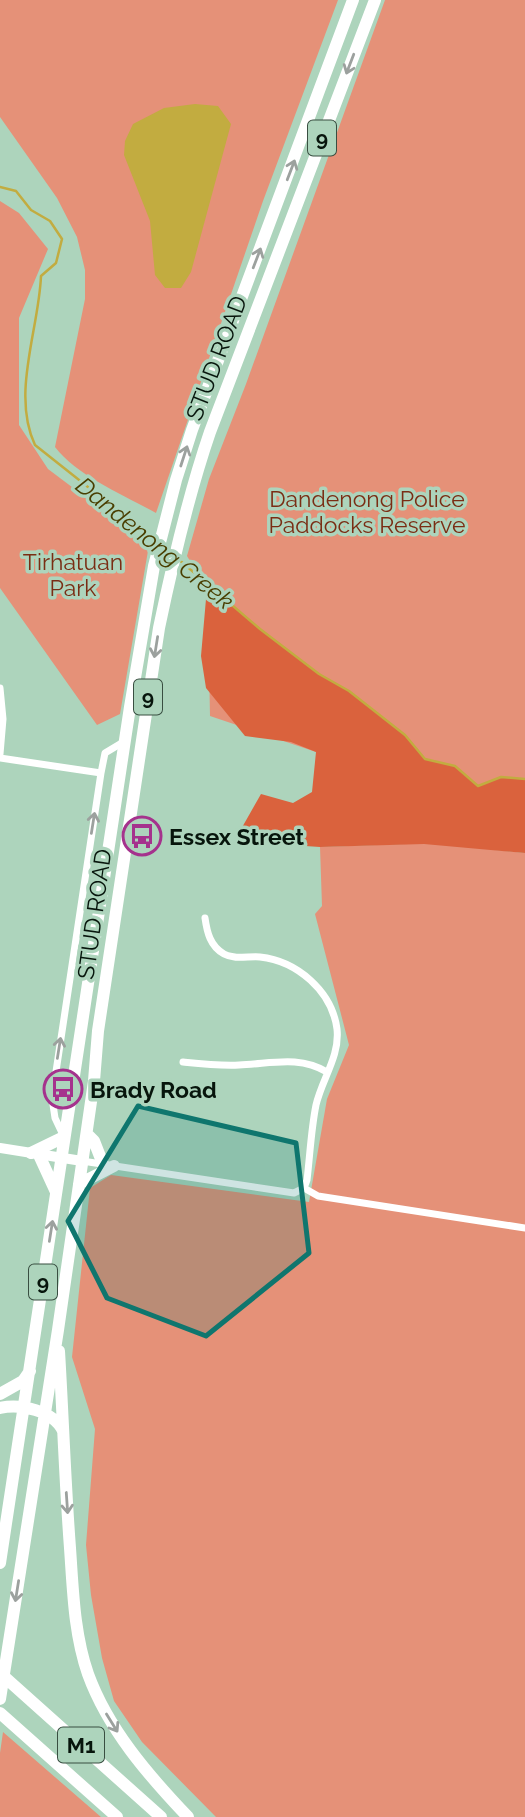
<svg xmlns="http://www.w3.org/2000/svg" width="525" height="1817" viewBox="0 0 525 1817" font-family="Raleway,sans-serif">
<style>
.green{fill:#e59178}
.forest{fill:#da623d}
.water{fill:#c2ac40}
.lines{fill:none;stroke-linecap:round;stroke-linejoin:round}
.stream{stroke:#c2ac40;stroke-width:2.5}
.street{stroke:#fff;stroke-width:7}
.secondary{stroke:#fff;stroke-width:10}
.highway{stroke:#fff;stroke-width:12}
.oneway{stroke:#9ca19e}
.marked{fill:#0f766e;fill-opacity:0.2;stroke:#0f766e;stroke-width:5;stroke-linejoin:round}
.labels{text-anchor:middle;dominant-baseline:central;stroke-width:7;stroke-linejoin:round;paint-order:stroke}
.shield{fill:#add4bc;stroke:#394e41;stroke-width:2}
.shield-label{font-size:21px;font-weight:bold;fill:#07150c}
.street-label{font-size:23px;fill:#07150c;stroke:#add4bc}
.park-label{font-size:23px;fill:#7a2d14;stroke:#add4bc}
.poi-label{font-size:23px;font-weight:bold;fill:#07150c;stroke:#add4bc;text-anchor:start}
.water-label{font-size:24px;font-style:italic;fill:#493e00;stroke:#add4bc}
</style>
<rect width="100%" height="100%" fill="#add4bc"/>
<path class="green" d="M 0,0 L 338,0 L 263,201 L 156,513 C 124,495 77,476 55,447 L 85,299 L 85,270 L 77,237 L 57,198 L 0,117 Z
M 385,0 L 525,0 L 525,851 L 494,850 L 525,853 L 525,1817 L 216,1817 L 142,1742 L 114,1701 L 102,1658 L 91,1595 L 86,1545 L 95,1429 L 72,1357 L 90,1188 L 111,1175 L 309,1202 L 327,1099 L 349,1045 L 315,914 L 322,906 L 320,847 L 405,844 L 320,838 L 316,752 L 210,716 L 208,612 L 215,590 L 200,577 L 187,556 L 209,479 L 246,384 Z
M 0,201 L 19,213 L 48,249 L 19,318 L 19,425 L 48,469 L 149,545 L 120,714 L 97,725 L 0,588 Z
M 3,1732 L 101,1817 L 0,1817 L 0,1753 Z"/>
<path class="forest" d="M 200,577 L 260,629 L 319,674 L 349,691 L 405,735 L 425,759 L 455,766 L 478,786 L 501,777 L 525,779 L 525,853 L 424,844 L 320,847 L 276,844 L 240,831 L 261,794 L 293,803 L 312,792 L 316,752 L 291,742 L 245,736 L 206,688 L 201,656 L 206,599 Z"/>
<path class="water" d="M 195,104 L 218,106 L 231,124 L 191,272 L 181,288 L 165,288 L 155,275 L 150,221 L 124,155 L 125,141 L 133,124 L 164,108 Z"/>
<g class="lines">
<path class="stream" d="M 0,187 L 16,191 L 31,210 L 50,221 L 62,239 L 56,263 L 41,276 C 39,329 11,394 35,445 L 156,541
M 177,558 L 260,629 L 319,674 L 349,691 L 405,735 L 425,759 L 455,766 L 478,786 L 501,777 L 525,779"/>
<path class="street" d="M 0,688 L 3,719 L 0,754
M 0,758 L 101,773
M 205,918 C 207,932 210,946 224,954 C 235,960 248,956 260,957 C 297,961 332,991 337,1029 C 340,1056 322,1079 316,1105 C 311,1130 310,1155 307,1180 L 304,1188
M 183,1062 C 202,1064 220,1066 239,1065 C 271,1064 298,1055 327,1072
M 64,1137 L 55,1118 L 52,1098 L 101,773 L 105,753 L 125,741
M 82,1161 L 294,1193 L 304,1188
M 304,1188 L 318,1196 L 525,1228"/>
<path class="secondary" d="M 0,1148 L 82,1161"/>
<path class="highway" d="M 87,1134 L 94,1141 L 103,1164
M 31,1153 L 64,1137
M 39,1155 L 56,1192
M 79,1184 L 114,1166
M 59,1351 C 63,1417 65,1482 70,1548 C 73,1590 74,1634 88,1674 C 108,1729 148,1775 188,1817
M 0,1394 L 23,1381 L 30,1371
M 0,1408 C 20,1403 54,1411 63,1431
M 0,1563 L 130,707 L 154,566 L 176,480 L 192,430 L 353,0
M 0,1673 L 161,1817
M 0,1699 L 58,1330 L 94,1081 L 98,1031 L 159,628 C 173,561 188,496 210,432 L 375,0
M 0,1713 L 117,1817"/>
</g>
<defs><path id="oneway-shaft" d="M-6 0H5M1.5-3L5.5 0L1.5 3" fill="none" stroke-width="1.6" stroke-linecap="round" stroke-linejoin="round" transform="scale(1.75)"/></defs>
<g class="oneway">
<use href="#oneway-shaft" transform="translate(350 64) rotate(111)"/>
<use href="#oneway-shaft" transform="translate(291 170) rotate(-69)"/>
<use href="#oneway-shaft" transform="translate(257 258) rotate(-69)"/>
<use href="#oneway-shaft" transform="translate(184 456) rotate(-72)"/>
<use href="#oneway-shaft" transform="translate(156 647) rotate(99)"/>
<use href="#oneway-shaft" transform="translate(93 823) rotate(-81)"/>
<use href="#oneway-shaft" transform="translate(59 1048) rotate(-81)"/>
<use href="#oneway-shaft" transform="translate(51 1231) rotate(-81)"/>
<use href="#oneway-shaft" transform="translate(67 1503) rotate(86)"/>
<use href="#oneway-shaft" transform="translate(17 1591) rotate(99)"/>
<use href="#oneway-shaft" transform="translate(112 1723) rotate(58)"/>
</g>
<path class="marked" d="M 138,1106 L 296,1143 L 309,1253 L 206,1336 L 107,1298 L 68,1221 Z"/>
<defs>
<symbol id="bus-ring" viewBox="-11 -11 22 22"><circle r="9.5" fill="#add4bc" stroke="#a5328d" stroke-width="1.5"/><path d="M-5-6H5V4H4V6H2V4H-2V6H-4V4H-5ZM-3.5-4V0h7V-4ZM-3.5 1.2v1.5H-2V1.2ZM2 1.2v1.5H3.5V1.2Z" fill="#a5328d"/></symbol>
</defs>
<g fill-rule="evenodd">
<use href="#bus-ring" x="120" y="814" width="44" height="44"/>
<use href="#bus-ring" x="41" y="1067" width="44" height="44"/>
</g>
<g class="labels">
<g class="shield">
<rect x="308" y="120.5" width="28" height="35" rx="5"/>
<rect x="134" y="679.5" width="28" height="35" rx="5"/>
<rect x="29" y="1264.5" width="28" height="35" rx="5"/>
<rect x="58" y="1727.5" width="46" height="35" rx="5"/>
</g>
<g class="shield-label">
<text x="322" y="138">9</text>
<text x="148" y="697">9</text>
<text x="43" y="1282">9</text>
<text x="81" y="1745">M1</text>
</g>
<g class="street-label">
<text transform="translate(216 358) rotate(-69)">STUD ROAD</text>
<text transform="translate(94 914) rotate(-82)">STUD ROAD</text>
</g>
<g class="park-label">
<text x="367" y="498">Dandenong Police<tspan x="367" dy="26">Paddocks Reserve</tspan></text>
<text x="73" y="561">Tirhatuan<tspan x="73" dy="26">Park</tspan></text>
</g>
<g class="poi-label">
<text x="169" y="836">Essex Street</text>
<text x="90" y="1089">Brady Road</text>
</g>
<g class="water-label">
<text transform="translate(155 543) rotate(39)">Dandenong Creek</text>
</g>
</g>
</svg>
